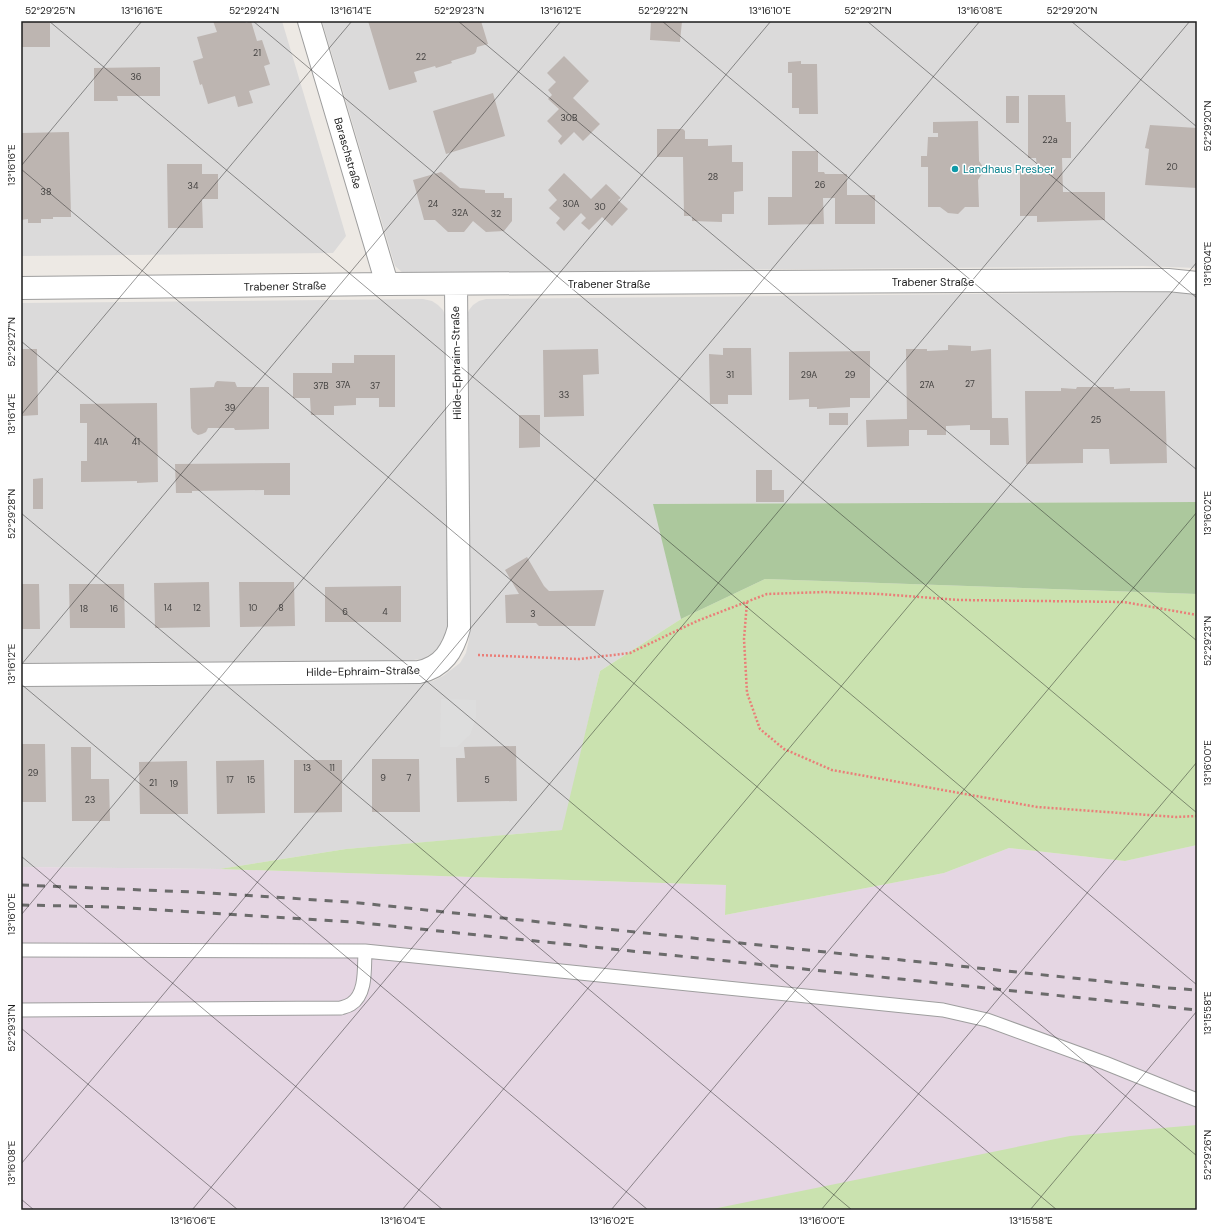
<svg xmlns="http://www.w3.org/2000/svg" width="1218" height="1231" viewBox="0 0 1218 1231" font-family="'DM Sans',sans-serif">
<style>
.residential{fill:#dbdada}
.industrial{fill:#e5d6e3}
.grass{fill:#cae2af}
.forest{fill:#acc89d}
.parking{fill:#ddd}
.building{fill:#bdb5b1}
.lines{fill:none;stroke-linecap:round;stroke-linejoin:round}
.lane-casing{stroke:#9e9e9e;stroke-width:15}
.street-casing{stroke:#9e9e9e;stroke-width:24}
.path{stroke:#ea7e78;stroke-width:2.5;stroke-dasharray:2 2;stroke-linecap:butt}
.lane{stroke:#fff;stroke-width:13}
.street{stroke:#fff;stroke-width:22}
.rail{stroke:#6b6b6b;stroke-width:3;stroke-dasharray:8 8;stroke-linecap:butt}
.ticks{fill:none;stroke:#1d1d1d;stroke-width:1;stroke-opacity:0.45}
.culture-dot{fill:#0f9aa8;stroke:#fff;stroke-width:1.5}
.labels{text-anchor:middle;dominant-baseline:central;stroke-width:3;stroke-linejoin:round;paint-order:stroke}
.number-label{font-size:9px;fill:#454342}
.street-label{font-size:11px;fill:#1d1d1d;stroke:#fff}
.culture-label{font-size:11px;fill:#0d838f;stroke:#fff;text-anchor:start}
.neatline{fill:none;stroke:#1d1d1d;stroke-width:1.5}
.ticks-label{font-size:10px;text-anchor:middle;fill:#1d1d1d}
</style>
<rect width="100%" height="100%" fill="#ede9e4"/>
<path class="residential" d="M 21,21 L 282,21 L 346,236 L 333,253 L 21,256 Z
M 322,21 L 1197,21 L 1197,268 L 1143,266 L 403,273 L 395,266 Z
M 1169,292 L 1197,294 L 1197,502 L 654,504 L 681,619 L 600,671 L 563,830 L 346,849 L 219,869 L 21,867 L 21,686 L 424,682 L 433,681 L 443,676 L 460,663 L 466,653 L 469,639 L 469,622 L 467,315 L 469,310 L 473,305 L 479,301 L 486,299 Z
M 423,299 L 432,301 L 438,305 L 443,310 L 447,320 L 448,624 L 445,635 L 439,646 L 432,653 L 422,659 L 396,662 L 21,665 L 21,303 Z"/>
<path class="industrial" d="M 1197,845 L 1197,1210 L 21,1210 L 21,867 L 219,869 L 727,885 L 725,915 L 944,873 L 1009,848 L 1125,861 Z"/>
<path class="grass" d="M 765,579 L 1197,594 L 1197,845 L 1125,861 L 1009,848 L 944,873 L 725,915 L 726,885 L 219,869 L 346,849 L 562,830 L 600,671 L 681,619 Z
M 1197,1125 L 1197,1210 L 708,1210 L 1070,1136 Z"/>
<path class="forest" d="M 1197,502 L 1197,594 L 765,579 L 681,619 L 653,504 Z"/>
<path class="parking" d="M 441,699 L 476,700 L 476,717 L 470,735 L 457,747 L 440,747 Z"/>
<path class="building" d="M 21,21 L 50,21 L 50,47 L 21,47 Z
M 213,21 L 245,21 L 246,23 L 251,21 L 257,41 L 262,40 L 270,64 L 264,66 L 270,85 L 249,91 L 253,103 L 238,107 L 235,96 L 208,104 L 202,84 L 200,85 L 193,61 L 203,58 L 197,37 L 217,32 Z
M 368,21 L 481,21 L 488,44 L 477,47 L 476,52 L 474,54 L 451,61 L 452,63 L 436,68 L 435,66 L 414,72 L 417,82 L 389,90 Z
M 651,21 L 682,21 L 680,42 L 650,40 Z
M 564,56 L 589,81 L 573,98 L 600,124 L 583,141 L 574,132 L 561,145 L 558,141 L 562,136 L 547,121 L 559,109 L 548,99 L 552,95 L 548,90 L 556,82 L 547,73 Z
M 801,61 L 801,64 L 817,64 L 818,114 L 799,114 L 799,108 L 792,108 L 792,73 L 788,73 L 788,62 Z
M 160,67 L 160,96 L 117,96 L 118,101 L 94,101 L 94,68 Z
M 493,93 L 505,136 L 446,154 L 433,111 Z
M 1028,95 L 1065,95 L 1066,122 L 1071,122 L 1071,158 L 1062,158 L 1063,192 L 1105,192 L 1105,220 L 1037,222 L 1037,216 L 1020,216 L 1020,167 L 1037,167 L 1036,158 L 1028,158 Z
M 1006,96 L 1019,96 L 1019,123 L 1006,123 Z
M 978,121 L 979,161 L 983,167 L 983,172 L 978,180 L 979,207 L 965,207 L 958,214 L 948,213 L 940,207 L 928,207 L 928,167 L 921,167 L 921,156 L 927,156 L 928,137 L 938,137 L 938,133 L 933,133 L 933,122 Z
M 1150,125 L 1197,128 L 1197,188 L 1145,185 L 1149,149 L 1145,148 Z
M 657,129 L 683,129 L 685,131 L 685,139 L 708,139 L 708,146 L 732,145 L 732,162 L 743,162 L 743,191 L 734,192 L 734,214 L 722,214 L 722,222 L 692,221 L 692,216 L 684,216 L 683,157 L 657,157 Z
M 69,132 L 71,217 L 53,217 L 53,219 L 41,219 L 41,223 L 28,223 L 28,219 L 21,220 L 21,133 Z
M 792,151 L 818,151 L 818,172 L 824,172 L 825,174 L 847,174 L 847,195 L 875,195 L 875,224 L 835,224 L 835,198 L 823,198 L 824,224 L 768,225 L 768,197 L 792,197 Z
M 167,164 L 202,164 L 202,174 L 218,174 L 218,199 L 202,199 L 203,228 L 168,228 Z
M 441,172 L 460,188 L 485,190 L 485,193 L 504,193 L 504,198 L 512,198 L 512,221 L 504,231 L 486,232 L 473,221 L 464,232 L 448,232 L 435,220 L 424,220 L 413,180 Z
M 564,173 L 591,199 L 606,184 L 621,198 L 618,200 L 628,209 L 612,226 L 602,217 L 589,230 L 581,223 L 586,218 L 581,213 L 564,231 L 556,223 L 560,218 L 549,208 L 557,200 L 548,190 Z
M 948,345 L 971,346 L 971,351 L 991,349 L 992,418 L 1008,418 L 1009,445 L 990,445 L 990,430 L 970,430 L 970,425 L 946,426 L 946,435 L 927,435 L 927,430 L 909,430 L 909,446 L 867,447 L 866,420 L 907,419 L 906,349 L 927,349 L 927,351 L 948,350 Z
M 723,348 L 751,348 L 752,395 L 728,395 L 728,404 L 710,404 L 709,354 L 723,355 Z
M 21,349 L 37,349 L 38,415 L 21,416 Z
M 598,349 L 599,374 L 583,375 L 584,416 L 544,417 L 543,350 Z
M 870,351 L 870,398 L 850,398 L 850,407 L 817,409 L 817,407 L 809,407 L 809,399 L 789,400 L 789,352 Z
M 354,355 L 395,355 L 395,407 L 379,407 L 379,398 L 356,398 L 356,405 L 334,406 L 334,415 L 311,415 L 310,398 L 293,398 L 293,373 L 332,373 L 332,363 L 354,363 Z
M 217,381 L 235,382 L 237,387 L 269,387 L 269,429 L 235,430 L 234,428 L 208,428 L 206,432 L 202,434 L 198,435 L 193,432 L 191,428 L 190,388 L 214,387 L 215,383 Z
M 1077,387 L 1114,387 L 1114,389 L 1130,388 L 1130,391 L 1165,391 L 1167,463 L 1110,464 L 1109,449 L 1083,449 L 1083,463 L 1026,464 L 1025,391 L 1061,391 L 1061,388 L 1076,389 Z
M 157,403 L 158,482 L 137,483 L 137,481 L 81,482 L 81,461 L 87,461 L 87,423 L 80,423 L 80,404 Z
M 829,413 L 848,413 L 848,425 L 829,425 Z
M 519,415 L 540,415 L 540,447 L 519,448 Z
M 290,463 L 290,495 L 264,495 L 264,490 L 192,491 L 192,493 L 176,493 L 175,464 Z
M 756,470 L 772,470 L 772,490 L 784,490 L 784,502 L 756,502 Z
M 43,478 L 43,509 L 33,509 L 33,479 Z
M 527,557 L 544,586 L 549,591 L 604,590 L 595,626 L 539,626 L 536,623 L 506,623 L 505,595 L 519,594 L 505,570 Z
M 209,582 L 210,627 L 155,628 L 154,583 Z
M 239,582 L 294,582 L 295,626 L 240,627 Z
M 21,584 L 39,584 L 40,629 L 21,629 Z
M 69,584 L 124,584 L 125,628 L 70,628 Z
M 401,586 L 401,622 L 325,622 L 325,587 Z
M 21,744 L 45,744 L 46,802 L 21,802 Z
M 516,746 L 517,801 L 457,802 L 456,758 L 465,758 L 464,747 Z
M 71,747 L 91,747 L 91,779 L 109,779 L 110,821 L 72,821 Z
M 372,759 L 419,759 L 420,812 L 372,812 Z
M 264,760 L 265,813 L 217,814 L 216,761 Z
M 294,760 L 342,760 L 342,812 L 294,813 Z
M 187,761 L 188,814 L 140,814 L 139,762 Z"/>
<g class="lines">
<defs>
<path id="lane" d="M 21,950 L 365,951 L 943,1010 L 987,1020 L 1105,1063 L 1197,1100
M 21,1010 L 341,1008 C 344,1007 348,1006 351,1004 C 367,994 364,967 365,951"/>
<path id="street" d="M 309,21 L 387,284
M 21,288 L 387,284 L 1168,280 L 1197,283
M 21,675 L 419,672 C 443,667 453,650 459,628 L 456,285"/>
</defs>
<use href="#lane" class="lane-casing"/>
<use href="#street" class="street-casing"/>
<path class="path" d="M 747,602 L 744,639 L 747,693 L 760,729 L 784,749 L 832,770 L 1037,807 L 1176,817 L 1197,816
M 478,655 L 579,659 L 630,653 L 697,621 L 767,594 L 824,592 L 880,594 L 959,600 L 1124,602 L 1197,615"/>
<use href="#lane" class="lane"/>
<use href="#street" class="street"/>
<path class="rail" d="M 21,885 L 192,892 L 350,902 L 1168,988 L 1197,990
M 21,905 L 113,907 L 353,922 L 1197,1010"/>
</g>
<path class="ticks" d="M 49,21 L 1197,985M 253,21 L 1197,813M 458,21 L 1197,641M 662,21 L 1197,470M 867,21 L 1197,298M 1071,21 L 1197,127M 21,166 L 142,21M 21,169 L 1197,1156M 21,341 L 1057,1210M 21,415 L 352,21M 21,513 L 852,1210M 21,665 L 561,21M 21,684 L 648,1210M 21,856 L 443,1210M 21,915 L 771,21M 21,1028 L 238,1210M 21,1164 L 980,21M 21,1199 L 34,1210M 192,1210 L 1190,21M 402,1210 L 1197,262M 611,1210 L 1197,512M 821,1210 L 1197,762M 1030,1210 L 1197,1011"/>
<circle class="culture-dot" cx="955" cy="169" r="4"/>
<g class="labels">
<g class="number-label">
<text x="257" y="53">21</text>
<text x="421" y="57">22</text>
<text x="136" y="77">36</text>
<text x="569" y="118">30B</text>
<text x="1050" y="140">22a</text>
<text x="1172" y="167">20</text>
<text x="713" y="177">28</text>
<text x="820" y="185">26</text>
<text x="193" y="186">34</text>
<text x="46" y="192">38</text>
<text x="433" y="204">24</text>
<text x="571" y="204">30A</text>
<text x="600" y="207">30</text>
<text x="460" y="213">32A</text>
<text x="496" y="214">32</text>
<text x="730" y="375">31</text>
<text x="809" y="375">29A</text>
<text x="850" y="375">29</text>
<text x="970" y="384">27</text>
<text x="343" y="385">37A</text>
<text x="927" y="385">27A</text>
<text x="321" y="386">37B</text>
<text x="375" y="386">37</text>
<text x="564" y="395">33</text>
<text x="230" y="408">39</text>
<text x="1096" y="420">25</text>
<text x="101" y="442">41A</text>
<text x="136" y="442">41</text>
<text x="168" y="608">14</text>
<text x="197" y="608">12</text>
<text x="253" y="608">10</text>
<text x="281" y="608">8</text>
<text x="84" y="609">18</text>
<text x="114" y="609">16</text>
<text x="345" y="612">6</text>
<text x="385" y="612">4</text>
<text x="533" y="614">3</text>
<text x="307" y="768">13</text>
<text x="332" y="768">11</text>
<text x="33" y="773">29</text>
<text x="383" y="778">9</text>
<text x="409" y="778">7</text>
<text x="230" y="780">17</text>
<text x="251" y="780">15</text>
<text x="487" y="780">5</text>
<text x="153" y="783">21</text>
<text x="174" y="784">19</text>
<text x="90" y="800">23</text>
</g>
<g class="street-label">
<text transform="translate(348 153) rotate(74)">Baraschstraße</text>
<text x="933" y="282">Trabener Straße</text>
<text x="609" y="284">Trabener Straße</text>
<text transform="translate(285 286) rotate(-1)">Trabener Straße</text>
<text transform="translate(456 363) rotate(-91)">Hilde-Ephraim-Straße</text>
<text transform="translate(363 671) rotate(-1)">Hilde-Ephraim-Straße</text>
</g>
<g class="culture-label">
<text x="963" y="169">Landhaus Presber</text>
</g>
</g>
<rect width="1218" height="1231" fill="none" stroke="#ffffff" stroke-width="44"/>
<rect x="22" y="22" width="1174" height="1187" class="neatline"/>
<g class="ticks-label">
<text x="50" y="14">52°29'25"N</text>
<text x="142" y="14">13°16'16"E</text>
<text x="254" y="14">52°29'24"N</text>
<text x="351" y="14">13°16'14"E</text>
<text x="459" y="14">52°29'23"N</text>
<text x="561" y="14">13°16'12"E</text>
<text x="663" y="14">52°29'22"N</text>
<text x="770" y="14">13°16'10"E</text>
<text x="868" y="14">52°29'21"N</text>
<text x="980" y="14">13°16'08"E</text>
<text x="1072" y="14">52°29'20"N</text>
<text transform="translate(1207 126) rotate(-90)" y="4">52°29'20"N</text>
<text transform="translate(11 165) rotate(-90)" y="4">13°16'16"E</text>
<text transform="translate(1207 264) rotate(-90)" y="4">13°16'04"E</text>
<text transform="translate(11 342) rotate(-90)" y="4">52°29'27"N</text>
<text transform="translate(11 414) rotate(-90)" y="4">13°16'14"E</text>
<text transform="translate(1207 513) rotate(-90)" y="4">13°16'02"E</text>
<text transform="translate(11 514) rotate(-90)" y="4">52°29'28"N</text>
<text transform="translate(1207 641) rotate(-90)" y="4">52°29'23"N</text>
<text transform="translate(11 664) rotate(-90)" y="4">13°16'12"E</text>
<text transform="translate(1207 763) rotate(-90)" y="4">13°16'00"E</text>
<text transform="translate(11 914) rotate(-90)" y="4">13°16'10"E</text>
<text transform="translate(1207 1013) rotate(-90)" y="4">13°15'58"E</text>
<text transform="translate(11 1028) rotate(-90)" y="4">52°29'31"N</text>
<text transform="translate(1207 1155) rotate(-90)" y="4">52°29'26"N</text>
<text transform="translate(11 1163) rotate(-90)" y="4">13°16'08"E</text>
<text x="193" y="1224">13°16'06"E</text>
<text x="403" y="1224">13°16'04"E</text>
<text x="612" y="1224">13°16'02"E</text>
<text x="822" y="1224">13°16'00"E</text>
<text x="1031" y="1224">13°15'58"E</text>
</g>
</svg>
